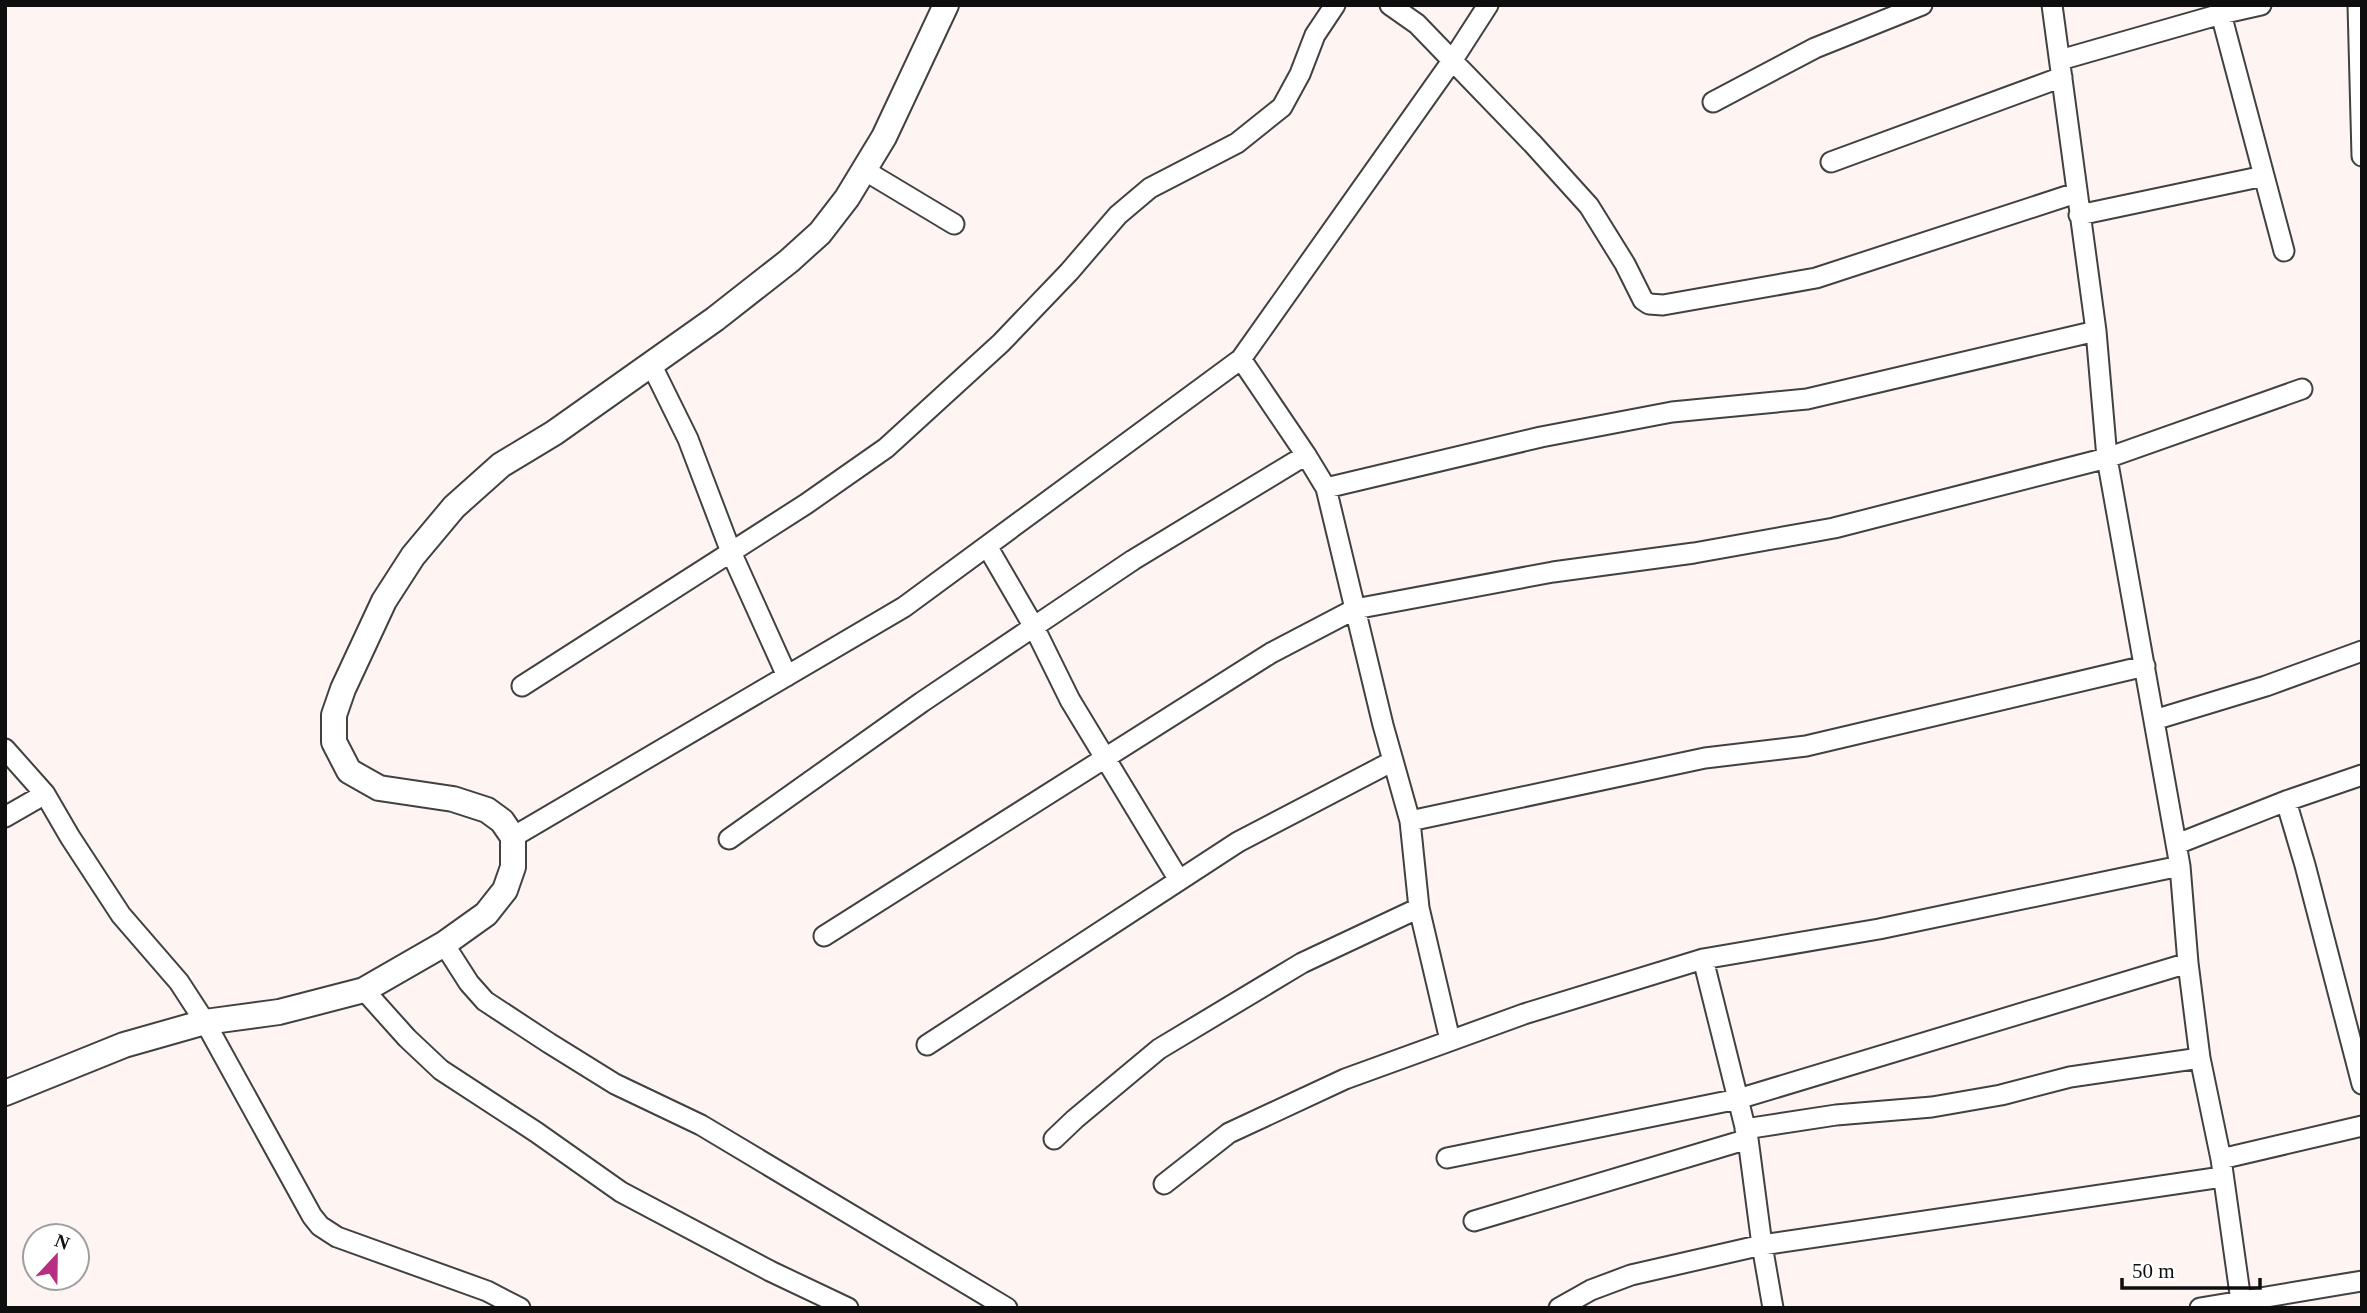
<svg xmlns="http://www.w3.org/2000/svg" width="2367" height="1313" viewBox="0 0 2367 1313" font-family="Georgia,serif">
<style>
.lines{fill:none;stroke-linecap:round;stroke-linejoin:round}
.minor-casing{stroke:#414141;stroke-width:23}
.tertiary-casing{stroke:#414141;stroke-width:28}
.minor{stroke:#fff;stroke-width:19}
.tertiary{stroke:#fff;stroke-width:24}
</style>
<rect width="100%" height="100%" fill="#fef4f1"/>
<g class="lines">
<defs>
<path id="minor" d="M 1390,5 L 1417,24 L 1533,144 L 1589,206 L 1625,264 L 1643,300 L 1649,304 L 1663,305 L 1816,278 L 2076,193
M 2052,5 L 2096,331 L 2107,458 L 2180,866 L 2188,963 L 2200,1058 L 2221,1159 L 2242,1308
M 2358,5 L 2362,156
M 2221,14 L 2284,251
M 2060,60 L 2221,14 L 2261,5
M 1713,102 L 1815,48 L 1922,5
M 1831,162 L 2062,77
M 864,170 L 954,224
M 2079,215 L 2264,176
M 1241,359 L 1306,455 L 1326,488 L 1541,437 L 1672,412 L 1807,399 L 2096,331
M 651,364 L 688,439 L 731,552 L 787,676
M 1326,488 L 1383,725 L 1410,821
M 987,546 L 1034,627 L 1070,700 L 1179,880
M 522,686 L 806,504 L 886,448 L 1001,343 L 1069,272 L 1118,215 L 1150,188 L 1237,143 L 1282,107 L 1300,74 L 1315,35 L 1335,5
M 2154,720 L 2266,686 L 2362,651
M 5,749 L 45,794 L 70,837 L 121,915 L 179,982 L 205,1022 L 312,1216 L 320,1226 L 337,1237 L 487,1291 L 520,1308
M 2362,775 L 2286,801 L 2305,865 L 2362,1084
M 5,817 L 45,794
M 513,837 L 904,607 L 1241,359 L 1452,61 L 1488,5
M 729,839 L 922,702 L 1133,560 L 1306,455
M 2177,844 L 2286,801
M 824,936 L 1271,653 L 1355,609 L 1553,572 L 1694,553 L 1834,528 L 2107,458 L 2302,389
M 444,944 L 469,983 L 485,1001 L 549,1043 L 615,1084 L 701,1125 L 1007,1308
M 1703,959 L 1748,1139 L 1762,1245 L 1773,1308
M 364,990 L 407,1038 L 441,1070 L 536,1132 L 621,1192 L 770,1271 L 848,1308
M 1450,1040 L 1419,908 L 1410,821 L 1705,758 L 1806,746 L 2145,666
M 927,1045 L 1238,842 L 1393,761
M 1745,1129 L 1836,1115 L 1932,1107 L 2001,1095 L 2070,1077 L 2200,1058
M 1054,1139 L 1075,1119 L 1159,1049 L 1302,963 L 1419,908
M 1447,1158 L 1738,1099 L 2188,963
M 2221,1159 L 2362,1126
M 1164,1184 L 1229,1133 L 1345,1079 L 1524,1014 L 1703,959 L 1879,929 L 2180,866
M 1474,1221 L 1748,1139
M 1559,1308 L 1591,1290 L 1631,1275 L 1762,1245 L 2222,1177
M 2200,1308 L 2362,1281"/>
<path id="tertiary" d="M 5,1093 L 124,1045 L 205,1022 L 279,1012 L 364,990 L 444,944 L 486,914 L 505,890 L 513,867 L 513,837 L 502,821 L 487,810 L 453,799 L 379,788 L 349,771 L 334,742 L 334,715 L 343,689 L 384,601 L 413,556 L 454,507 L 501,465 L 554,433 L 715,319 L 789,261 L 820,233 L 847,198 L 884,137 L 946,5"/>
</defs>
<use href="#minor" class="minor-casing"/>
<use href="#tertiary" class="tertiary-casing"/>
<use href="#minor" class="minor"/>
<use href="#tertiary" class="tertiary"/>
</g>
<rect width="2367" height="1313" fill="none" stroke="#0e0e0e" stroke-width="14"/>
<g transform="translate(56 1257) rotate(22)"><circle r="33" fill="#ffffff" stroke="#9f9f9f" stroke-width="2"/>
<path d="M0-5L12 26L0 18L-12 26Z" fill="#b62f83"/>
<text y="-10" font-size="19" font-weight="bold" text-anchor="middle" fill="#0e0e0e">N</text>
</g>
<path d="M2122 1278v10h138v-10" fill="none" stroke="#0e0e0e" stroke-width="3.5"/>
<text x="2132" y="1278" font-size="21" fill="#0e0e0e" stroke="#ffffff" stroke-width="5" paint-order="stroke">50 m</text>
</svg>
